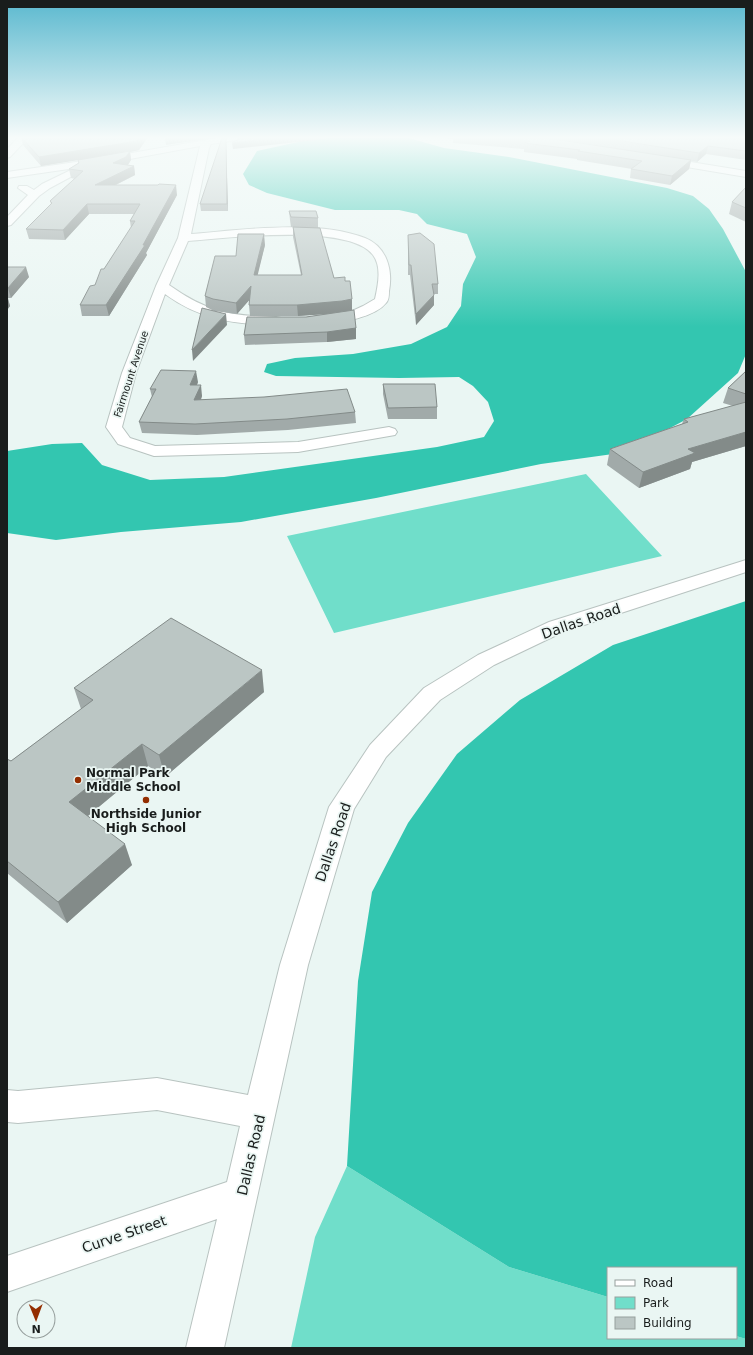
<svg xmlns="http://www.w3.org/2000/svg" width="753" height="1355" viewBox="0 0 753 1355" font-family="'DejaVu Sans',sans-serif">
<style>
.green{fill:#70deca}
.forest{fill:#33c6b0}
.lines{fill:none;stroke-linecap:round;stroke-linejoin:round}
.minor-casing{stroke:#b8c3c0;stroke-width:2}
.minor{fill:#fff;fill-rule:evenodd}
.wall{fill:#a1aaa9}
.shaded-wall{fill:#838b89}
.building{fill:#bbc6c4;stroke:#838b89}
.poi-dot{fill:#942e01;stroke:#eaf6f3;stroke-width:1.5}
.labels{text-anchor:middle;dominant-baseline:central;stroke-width:3.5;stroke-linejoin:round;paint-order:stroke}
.far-street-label{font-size:10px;fill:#191d1c;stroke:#eaf6f3}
.poi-label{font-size:12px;font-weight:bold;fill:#191d1c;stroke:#eaf6f3;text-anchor:start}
.near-street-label{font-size:14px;fill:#191d1c;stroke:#eaf6f3}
</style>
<rect width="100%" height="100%" fill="#eaf6f3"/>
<path class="green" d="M 586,474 L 662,556 L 334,633 L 287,536 Z
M 347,1166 L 509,1267 L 608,1297 L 608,1338 L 736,1338 L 736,1336 L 746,1339 L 746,1348 L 291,1348 L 315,1237 Z"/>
<path class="forest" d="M 309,137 L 405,137 L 444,148 L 509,157 L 667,188 L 693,196 L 709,209 L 723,229 L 746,272 L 746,354 L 738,373 L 687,419 L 657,435 L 613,454 L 541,464 L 376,498 L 241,522 L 121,532 L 56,540 L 7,533 L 7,451 L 52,444 L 82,443 L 102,465 L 150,480 L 224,477 L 437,447 L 484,437 L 494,421 L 488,402 L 473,386 L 459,377 L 399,378 L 276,376 L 264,372 L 267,364 L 295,358 L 353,354 L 411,344 L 447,327 L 461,306 L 463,284 L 476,257 L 467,234 L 427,224 L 417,214 L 399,210 L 335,210 L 267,193 L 249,185 L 243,174 L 257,151 L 298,142 Z
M 746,601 L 746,1339 L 736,1336 L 736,1268 L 608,1268 L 608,1297 L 509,1267 L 347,1166 L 358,981 L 372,892 L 408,823 L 457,754 L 520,700 L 613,645 Z"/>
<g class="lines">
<defs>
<path id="minor" d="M 19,137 L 29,137 L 10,157 L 7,158 L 7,149 Z
M 223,137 L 242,137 L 237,140 L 211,144 L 209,148 L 191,234 C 242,230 317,219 365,238 C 387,247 393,270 389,291 C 389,295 389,300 386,303 C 374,318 342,322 324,324 L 319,323 L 317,320 L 319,317 L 350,312 L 363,306 L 375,299 C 378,285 382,267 373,255 C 349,223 226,238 188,241 L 169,285 C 207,312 230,316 276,317 L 281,318 L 283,321 L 281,324 L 276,325 C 233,324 201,320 165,294 L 136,373 L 122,427 L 130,438 L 155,446 L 298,442 L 389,427 L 395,429 L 397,432 L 395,435 L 298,452 L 154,456 L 118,444 L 106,427 L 122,373 L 156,286 L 178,238 L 200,146 L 103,164 L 7,178 L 7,172 L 103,158 Z
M 660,157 L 746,171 L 746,177 L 657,162 L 655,160 L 657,158 Z
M 75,168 L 80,171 L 78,173 L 50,188 L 39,196 L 11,225 L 7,226 L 7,217 L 28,195 L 18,188 L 19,186 L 27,186 L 34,190 L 42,184 Z
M 746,560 L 746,572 L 563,632 L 494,665 L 440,700 L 386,757 L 354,809 L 308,965 L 224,1348 L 186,1348 L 217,1219 L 7,1292 L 7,1256 L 227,1182 L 240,1126 L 157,1110 L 18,1123 L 7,1122 L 7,1090 L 18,1091 L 157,1078 L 248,1095 L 280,965 L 329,807 L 370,745 L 424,688 L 478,655 L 549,622 Z"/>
</defs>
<use href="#minor" class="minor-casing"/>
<use href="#minor" class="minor"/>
</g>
<path class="wall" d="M 21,137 L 148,137 L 139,150 L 130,152 L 131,160 L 128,165 L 134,166 L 135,175 L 116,185 L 177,195 L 146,253 L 147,255 L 109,316 L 82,316 L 80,305 L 95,285 L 104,269 L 131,228 L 130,221 L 134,214 L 89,214 L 65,240 L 29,239 L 26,229 L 51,204 L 50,201 L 75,179 L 71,178 L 69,169 L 78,163 L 78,160 L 86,158 L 41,166 L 23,145 Z
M 438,137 L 746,137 L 746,160 L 706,154 L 697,162 L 691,161 L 689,169 L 670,185 L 630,178 L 631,169 L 632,169 L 577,160 L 577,159 L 524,152 L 524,149 L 453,143 L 453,139 Z
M 226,143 L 228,211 L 201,211 L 200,204 Z
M 746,187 L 746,222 L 729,214 L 732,202 Z
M 289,211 L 318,218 L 318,227 L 334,278 L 345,281 L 352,310 L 347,311 L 356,328 L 356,339 L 327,342 L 245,345 L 244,335 L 306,317 L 332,313 L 298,316 L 250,316 L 249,305 L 249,300 L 237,314 L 214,311 L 206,307 L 205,296 L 236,256 L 265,245 L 257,275 L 301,275 L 293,237 L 293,227 L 291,227 L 290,220 Z
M 408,235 L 438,284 L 438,294 L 434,294 L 434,305 L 416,325 L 410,275 L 408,275 Z
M 7,267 L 29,277 L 11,298 L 8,298 L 10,306 L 7,310 Z
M 746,371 L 746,446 L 692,462 L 690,469 L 639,488 L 607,465 L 610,449 L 682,424 L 684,419 L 733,406 L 723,403 L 728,388 Z
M 198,382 L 197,385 L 202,396 L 201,400 L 355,412 L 356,423 L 288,430 L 197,435 L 142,433 L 139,422 L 152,397 L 150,389 Z
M 383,384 L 437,407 L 437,419 L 388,419 L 383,394 Z
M 74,688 L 264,692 L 165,777 L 148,766 L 88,816 L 132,865 L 67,923 L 7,873 L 7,759 L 11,761 L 81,709 Z"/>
<path class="shaded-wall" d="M 141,137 L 148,137 L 139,150 L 130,152 L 131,160 L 127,166 L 113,163 L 130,152 L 41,166 L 39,157 Z
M 175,137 L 219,137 L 166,145 L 165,138 Z
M 226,137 L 226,143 L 228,211 L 227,204 Z
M 285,137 L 326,137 L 326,139 L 233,149 L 232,143 Z
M 708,146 L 706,154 L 697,162 L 699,153 Z
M 691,160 L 689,169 L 670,185 L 672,176 Z
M 134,166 L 135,175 L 97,194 L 95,185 Z
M 176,185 L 177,195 L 146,253 L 147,255 L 109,316 L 106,305 L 143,245 Z
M 87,204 L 89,214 L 65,240 L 63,230 Z
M 264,234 L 265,245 L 255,286 L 254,275 Z
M 26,267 L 29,277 L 11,298 L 8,288 Z
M 251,286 L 252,297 L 237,314 L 236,303 Z
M 434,295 L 434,305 L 416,325 L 416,314 Z
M 7,296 L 10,306 L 7,310 Z
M 352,299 L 352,310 L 343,313 L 298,316 L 297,305 Z
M 226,314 L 227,325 L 193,361 L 192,350 Z
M 356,328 L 356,339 L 327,342 L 327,332 Z
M 196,371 L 198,382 L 192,396 L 190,385 Z
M 201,385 L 202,396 L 196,411 L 194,400 Z
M 746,432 L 746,446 L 692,462 L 690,469 L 639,488 L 643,472 L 688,449 Z
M 262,670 L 264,692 L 165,777 L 159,755 Z
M 142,744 L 148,766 L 78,824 L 69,802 Z
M 125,844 L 132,865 L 67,923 L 58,902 Z"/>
<path class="building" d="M 21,137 L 141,137 L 137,141 L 39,157 Z
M 164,137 L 175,137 L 165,138 Z
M 226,137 L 227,204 L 200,204 L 222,138 Z
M 241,137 L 285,137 L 232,143 Z
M 479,137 L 541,137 L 691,160 L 672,176 L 631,169 L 642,161 L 578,151 L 580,150 L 524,143 L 530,141 Z
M 596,137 L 746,137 L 746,151 L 708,146 L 699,153 Z
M 130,151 L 126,157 L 113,163 L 134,166 L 95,185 L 158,185 L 159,184 L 176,185 L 143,245 L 145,245 L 106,305 L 80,305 L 90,286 L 95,285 L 101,269 L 104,269 L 135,221 L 130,221 L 140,204 L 87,204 L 63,230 L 26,229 L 52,203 L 50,201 L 83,171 L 69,169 L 79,163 L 78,160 Z
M 746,187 L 746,208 L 732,202 Z
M 289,211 L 316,211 L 318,218 L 291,217 Z
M 293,227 L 320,228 L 334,278 L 345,277 L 345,281 L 350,281 L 352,299 L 342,301 L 297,305 L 249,305 L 251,286 L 236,303 L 213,299 L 205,296 L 215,256 L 236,256 L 238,234 L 264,234 L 254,275 L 302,275 Z
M 420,233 L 434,244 L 438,284 L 432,284 L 434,295 L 416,314 L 411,265 L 409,265 L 408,235 Z
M 7,267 L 26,267 L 8,288 L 7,288 Z
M 202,308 L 226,314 L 192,350 Z
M 354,310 L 356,328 L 327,332 L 244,335 L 247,317 L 306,317 Z
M 161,370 L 196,371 L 190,385 L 201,385 L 194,400 L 264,397 L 347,389 L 355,412 L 287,419 L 195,424 L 139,422 L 156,389 L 150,389 Z
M 746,371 L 746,394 L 728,388 Z
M 383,384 L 435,384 L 437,407 L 388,408 Z
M 746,402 L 746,432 L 688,449 L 695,453 L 643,472 L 610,449 L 688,422 L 684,419 Z
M 171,618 L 262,670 L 159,755 L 142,744 L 69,802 L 125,844 L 58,902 L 7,861 L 7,759 L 11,761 L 93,700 L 74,688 Z"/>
<linearGradient id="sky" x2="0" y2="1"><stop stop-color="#5bb9cf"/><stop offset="0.42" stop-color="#f6fbfa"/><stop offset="1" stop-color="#f6fbfa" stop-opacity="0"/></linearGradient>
<rect width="753" height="327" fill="url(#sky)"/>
<g class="poi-dot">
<circle cx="78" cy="780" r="4"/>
<circle cx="146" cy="800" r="4"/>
</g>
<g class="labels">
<g class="far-street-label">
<text transform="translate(131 374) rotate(-72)">Fairmount Avenue</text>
</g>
<g class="poi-label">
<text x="86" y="773">Normal Park<tspan x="86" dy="14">Middle School</tspan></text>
<text x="146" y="814" text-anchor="middle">Northside Junior<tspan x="146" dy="14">High School</tspan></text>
</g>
<g class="near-street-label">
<text transform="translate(581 621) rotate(-19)">Dallas Road</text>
<text transform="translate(333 842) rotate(-71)">Dallas Road</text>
<text transform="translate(251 1155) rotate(-77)">Dallas Road</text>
<text transform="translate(124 1234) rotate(-19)">Curve Street</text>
</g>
</g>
<rect width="753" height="1355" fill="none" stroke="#191d1c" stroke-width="16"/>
<rect x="607" y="1267" width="130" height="72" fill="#eaf6f3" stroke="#969f9d"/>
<rect x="615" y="1280" width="20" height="6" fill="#ffffff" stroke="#969f9d"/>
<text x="643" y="1287" font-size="12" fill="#191d1c">Road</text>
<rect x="615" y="1297" width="20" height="12" fill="#70deca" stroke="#969f9d"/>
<text x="643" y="1307" font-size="12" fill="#191d1c">Park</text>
<rect x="615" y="1317" width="20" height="12" fill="#bbc6c4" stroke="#969f9d"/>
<text x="643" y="1327" font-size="12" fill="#191d1c">Building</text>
<g transform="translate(36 1319) rotate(179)"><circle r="19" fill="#eaf6f3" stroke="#969f9d"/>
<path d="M0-3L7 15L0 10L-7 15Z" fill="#942e01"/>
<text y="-6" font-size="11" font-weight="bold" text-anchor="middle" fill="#191d1c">N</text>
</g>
</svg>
